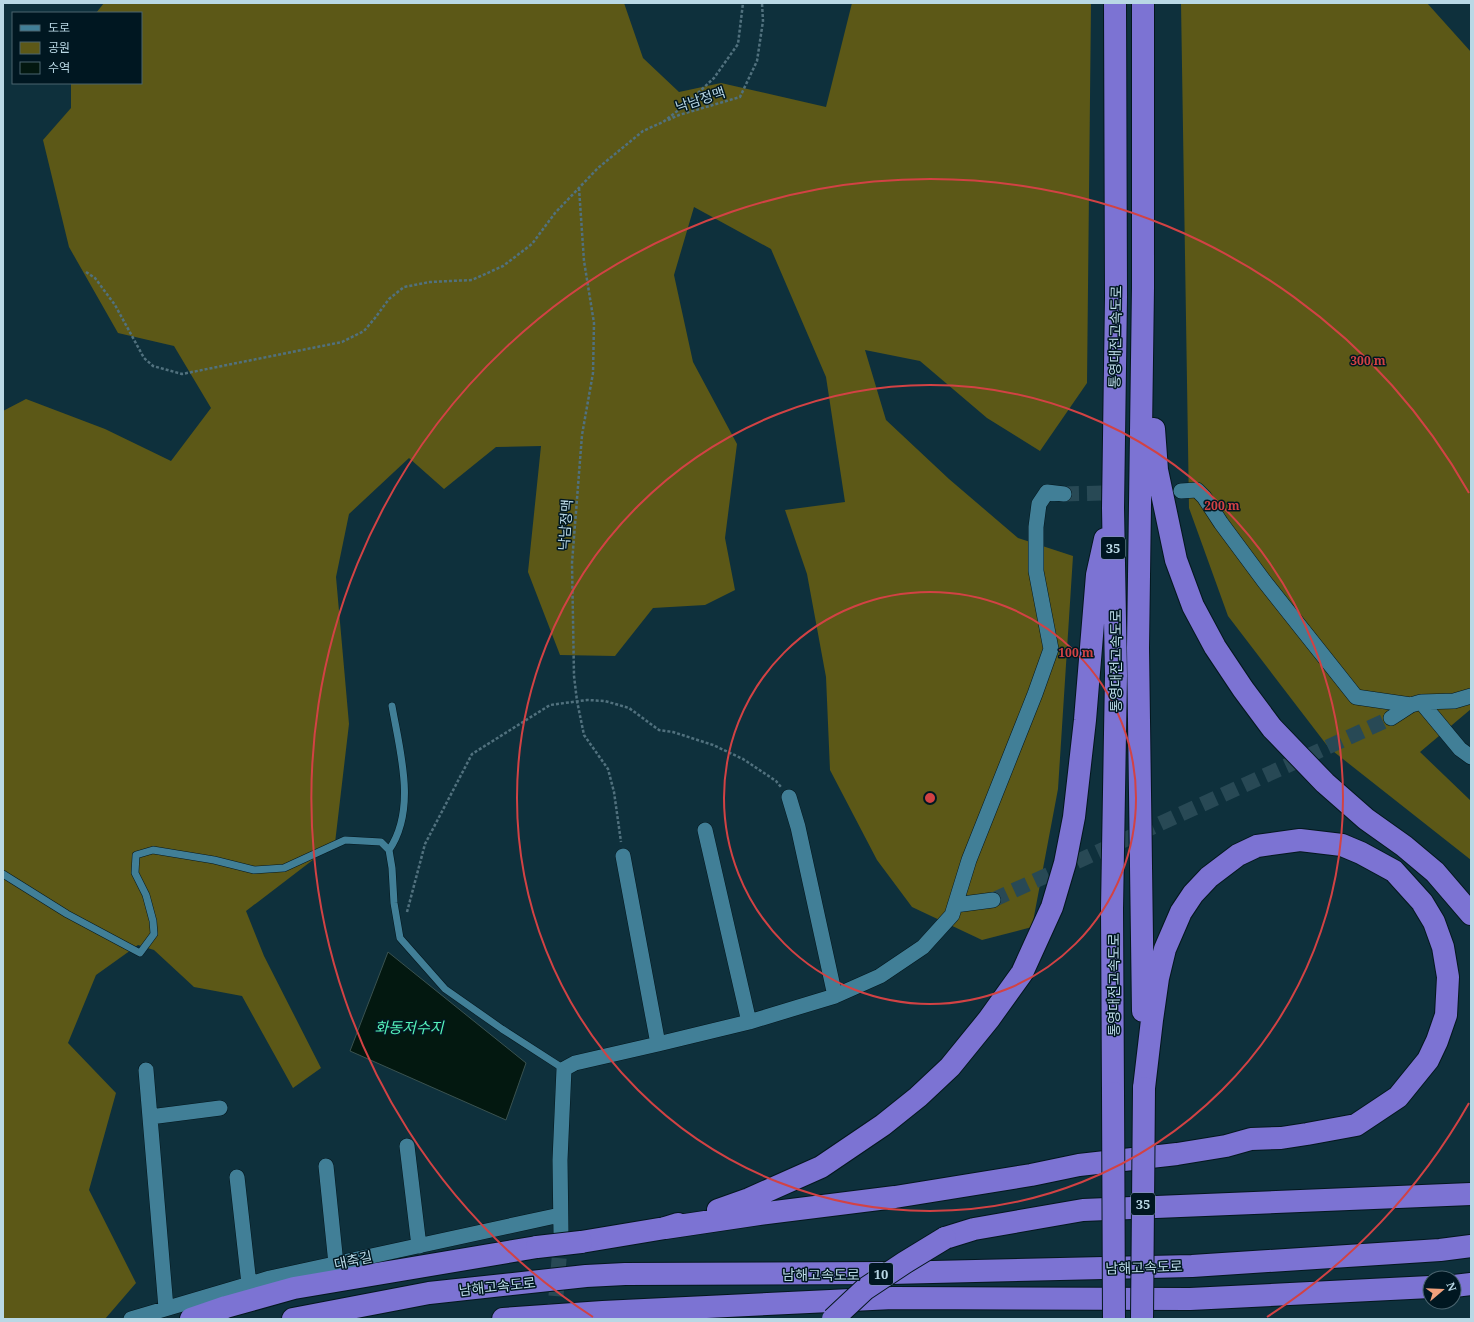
<svg xmlns="http://www.w3.org/2000/svg" width="1474" height="1322" viewBox="0 0 1474 1322" font-family="'Noto Serif','Noto Sans KR',serif">
<style>
.green{fill:#5c5817}
.water{fill:#031810;stroke:#3a5250}
.lines{fill:none;stroke-linecap:round;stroke-linejoin:round}
.minor-tunnel{stroke:#284955;stroke-width:15;stroke-dasharray:15 8;stroke-linecap:butt}
.service-casing{stroke:#04171e;stroke-width:8}
.minor-casing{stroke:#04171e;stroke-width:16}
.motorway-casing{stroke:#04171e;stroke-width:24}
.path{stroke:#51717e;stroke-width:2.5;stroke-dasharray:3 2;stroke-linecap:butt}
.service{stroke:#417f97;stroke-width:7}
.minor{stroke:#417f97;stroke-width:15}
.motorway{stroke:#7c73d3;stroke-width:22}
.motorway-bridge-casing{stroke:#04171e;stroke-width:24;stroke-linecap:butt}
.motorway-bridge{stroke:#7c73d3;stroke-width:22}
.ring{fill:none;stroke:#d24244;stroke-width:2}
.labels{text-anchor:middle;dominant-baseline:central;stroke-width:3;stroke-linejoin:round;paint-order:stroke}
.shield{fill:#001721;stroke:#829eaa;stroke-width:1}
.shield-label{font-size:13px;font-weight:bold;fill:#b9d8e5}
.street-label{font-size:14px;fill:#b9d8e5;stroke:#001721}
.water-label{font-size:15px;font-style:italic;fill:#55f2ba;stroke:#001721}
.centre{fill:#d24244;stroke:#001721;stroke-width:2}
.ring-label{font-size:12px;text-anchor:middle;font-weight:bold;fill:#d24244;stroke:#001721;stroke-width:3;stroke-linejoin:round;paint-order:stroke}
</style>
<rect width="100%" height="100%" fill="#0e303c"/>
<path class="green" d="M 104,3 L 624,3 L 643,58 L 679,92 L 721,83 L 826,107 L 852,3 L 1091,3 L 1087,383 L 1040,451 L 987,418 L 920,361 L 865,350 L 886,420 L 949,479 L 1018,538 L 1073,556 L 1058,789 L 1032,927 L 982,940 L 912,907 L 877,860 L 830,770 L 826,677 L 807,574 L 785,510 L 845,502 L 826,377 L 771,249 L 694,207 L 674,275 L 693,362 L 737,444 L 725,538 L 735,590 L 705,605 L 653,608 L 615,656 L 560,655 L 528,572 L 541,446 L 496,447 L 444,489 L 409,458 L 349,514 L 336,577 L 349,724 L 335,843 L 246,911 L 264,956 L 321,1068 L 293,1088 L 242,996 L 194,987 L 154,950 L 138,945 L 96,975 L 68,1043 L 116,1093 L 89,1190 L 136,1283 L 105,1319 L 3,1319 L 3,411 L 26,399 L 105,429 L 171,461 L 211,408 L 174,346 L 118,333 L 69,247 L 43,140 L 71,108 L 71,83 L 141,83 L 141,13 L 96,13 Z
M 1181,3 L 1427,3 L 1471,52 L 1471,709 L 1420,752 L 1471,801 L 1471,860 L 1329,748 L 1228,616 L 1189,508 Z"/>
<path class="water" d="M 388,952 L 526,1063 L 506,1120 L 350,1051 Z"/>
<g class="lines">
<path class="minor-tunnel" d="M 1064,494 L 1181,491
M 993,900 L 1391,718
M 554,1319 L 561,1236"/>
<defs>
<path id="service" d="M 389,850 C 417,809 400,752 392,706
M 3,874 L 67,914 L 140,953 L 154,934 L 153,921 L 146,895 L 135,873 L 136,855 L 153,850 L 214,860 L 254,870 L 284,868 L 345,840 L 381,842 L 389,850 L 392,868 L 394,903 L 400,938 L 445,989 L 502,1029 L 564,1069"/>
<path id="minor" d="M 1181,491 L 1197,490 L 1204,497 L 1221,523 L 1264,581 L 1356,697 L 1411,705 L 1421,702 L 1460,749 L 1471,757
M 1421,702 L 1454,701 L 1471,696
M 1391,718 L 1411,705
M 705,830 L 749,1022
M 955,905 L 993,900
M 835,996 L 880,976 L 923,947 L 952,915 L 969,860 L 1035,694 L 1051,649 L 1036,571 L 1036,527 L 1039,504 L 1047,492 L 1064,494
M 658,1044 L 749,1022 L 835,996 L 798,827 L 789,797
M 146,1070 L 166,1308
M 150,1117 L 220,1108
M 407,1146 L 419,1246
M 326,1166 L 336,1264
M 237,1177 L 249,1284
M 561,1233 L 560,1160 L 564,1069 L 575,1063 L 658,1044 L 623,856
M 131,1319 L 270,1278 L 560,1215"/>
<path id="motorway" d="M 1154,429 L 1157,470 L 1176,560 L 1193,606 L 1215,647 L 1243,689 L 1272,728 L 1325,783 L 1366,819 L 1404,846 L 1435,872 L 1471,914
M 1143,1011 L 1138,648 L 1143,288 L 1143,3
M 1113,1093 L 1112,909 L 1116,675 L 1113,508 L 1116,297 L 1115,3
M 718,1210 L 749,1199 L 821,1167 L 883,1125 L 918,1097 L 950,1067 L 989,1019 L 1022,973 L 1052,907 L 1065,863 L 1074,817 L 1085,720 L 1097,575 L 1105,539
M 665,1228 L 759,1214 L 895,1197 L 1031,1175 L 1079,1165 L 1177,1154 L 1226,1146 L 1251,1139 L 1281,1138 L 1307,1134 L 1356,1125 L 1398,1097 L 1428,1060 L 1437,1041 L 1446,1015 L 1448,977 L 1443,947 L 1434,922 L 1422,902 L 1394,871 L 1361,853 L 1342,845 L 1300,840 L 1257,846 L 1238,855 L 1209,877 L 1193,894 L 1181,912 L 1165,949 L 1158,978 L 1152,1020 L 1144,1088
M 945,1238 L 974,1229 L 1083,1210 L 1471,1194
M 581,1242 L 665,1228 L 678,1224
M 1454,1286 L 1471,1284
M 191,1319 L 226,1307 L 294,1288 L 537,1247
M 293,1319 L 429,1293 L 586,1276 L 625,1274 L 890,1273 L 1192,1266 L 1440,1250 L 1471,1246
M 503,1319 L 603,1312 L 893,1298 L 1190,1299 L 1430,1287"/>
</defs>
<use href="#service" class="service-casing"/>
<use href="#minor" class="minor-casing"/>
<use href="#motorway" class="motorway-casing"/>
<path class="path" d="M 668,120 L 679,115 L 740,97 L 757,61 L 763,21 L 762,3
M 579,188 L 584,261 L 594,323 L 593,373 L 582,435 L 572,563 L 574,676 L 577,701 L 584,735 L 608,769 L 614,792 L 621,842
M 86,272 L 95,278 L 115,305 L 144,358 L 153,366 L 182,374 L 342,342 L 364,331 L 375,318 L 389,299 L 404,287 L 430,282 L 472,280 L 503,266 L 532,244 L 555,213 L 598,168 L 643,131 L 663,122 L 684,106 L 714,78 L 738,44 L 743,3
M 407,912 L 425,844 L 472,754 L 550,705 L 587,700 L 605,701 L 629,708 L 659,730 L 673,732 L 713,745 L 743,759 L 776,781 L 781,787"/>
<use href="#service" class="service"/>
<use href="#minor" class="minor"/>
<use href="#motorway" class="motorway"/>
<defs>
<path id="motorway-bridge" d="M 1113,1093 L 1114,1319
M 537,1247 L 581,1242
M 833,1319 L 865,1289 L 904,1263 L 945,1238
M 1142,1319 L 1144,1088"/>
</defs>
<use href="#motorway-bridge" class="motorway-bridge-casing"/>
<use href="#motorway-bridge" class="motorway-bridge"/>
</g>
<g class="ring">
<circle cx="930" cy="798" r="206"/>
<circle cx="930" cy="798" r="413"/>
<path d="M1469 1103A619 619 0 0 1 1267 1317M593 1317A619 619 0 1 1 1469 493"/>
</g>
<g class="labels">
<g class="shield">
<rect x="1101" y="537" width="24" height="22" rx="3"/>
<rect x="1131" y="1193" width="24" height="22" rx="3"/>
<rect x="869" y="1263" width="24" height="22" rx="3"/>
</g>
<g class="shield-label">
<text x="1113" y="548">35</text>
<text x="1143" y="1204">35</text>
<text x="881" y="1274">10</text>
</g>
<g class="street-label">
<text transform="translate(700 99) rotate(-18)">낙남정맥</text>
<text transform="translate(1115 337) rotate(-89)">통영대전고속도로</text>
<text transform="translate(565 525) rotate(-86)">낙남정맥</text>
<text transform="translate(1115 661) rotate(-90)">통영대전고속도로</text>
<text transform="translate(1113 985) rotate(-90)">통영대전고속도로</text>
<text transform="translate(353 1260) rotate(-12)">대축길</text>
<text transform="translate(1144 1267) rotate(-2)">남해고속도로</text>
<text x="821" y="1274">남해고속도로</text>
<text transform="translate(497 1286) rotate(-6)">남해고속도로</text>
</g>
<g class="water-label">
<text x="409" y="1027">화동저수지</text>
</g>
</g>
<circle cx="930" cy="798" r="6" class="centre"/>
<g class="ring-label">
<text x="1368" y="365">300 m</text>
<text x="1222" y="510">200 m</text>
<text x="1076" y="657">100 m</text>
</g>
<rect width="1474" height="1322" fill="none" stroke="#b9d8e5" stroke-width="8"/>
<rect x="12" y="12" width="130" height="72" fill="#001721" stroke="#4a646f"/>
<rect x="20" y="25" width="20" height="6" fill="#417f97" stroke="#4a646f"/>
<text x="48" y="32" font-size="12" fill="#b9d8e5">도로</text>
<rect x="20" y="42" width="20" height="12" fill="#5c5817" stroke="#4a646f"/>
<text x="48" y="52" font-size="12" fill="#b9d8e5">공원</text>
<rect x="20" y="62" width="20" height="12" fill="#031810" stroke="#4a646f"/>
<text x="48" y="72" font-size="12" fill="#b9d8e5">수역</text>
<g transform="translate(1442 1290) rotate(71)"><circle r="19" fill="#001721" stroke="#4a646f"/>
<path d="M0-3L7 15L0 10L-7 15Z" fill="#f1a17c"/>
<text y="-6" font-size="11" font-weight="bold" text-anchor="middle" fill="#b9d8e5">N</text>
</g>
</svg>
